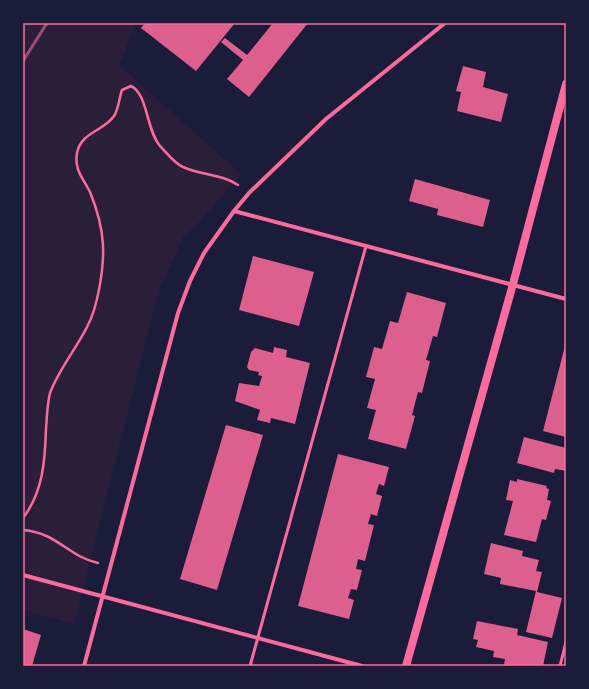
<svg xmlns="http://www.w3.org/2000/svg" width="589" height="689" viewBox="0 0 589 689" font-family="Montserrat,sans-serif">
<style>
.green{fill:#2a1e3b}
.building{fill:#dd5f8e}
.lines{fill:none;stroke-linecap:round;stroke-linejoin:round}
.path{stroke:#ff6b9d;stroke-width:2.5}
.service{stroke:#ff6b9d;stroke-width:3}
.minor{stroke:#ff6b9d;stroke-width:4}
.secondary{stroke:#ff6b9d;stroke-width:8}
.rail{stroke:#a44b75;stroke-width:3}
.neatline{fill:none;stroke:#ff6b9d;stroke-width:1.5}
</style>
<rect width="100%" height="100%" fill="#1b1b3a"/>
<path class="green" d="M 23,23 L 135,23 L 120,66 L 241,174 L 195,227 L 184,236 L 159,290 L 74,624 L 23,610 Z"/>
<path class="building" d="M 145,23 L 235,23 L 196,71 L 141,28 Z
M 273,23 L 308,23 L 249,97 L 227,79 L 243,60 L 221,42 L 225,38 L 247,55 Z
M 463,66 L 486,72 L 483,87 L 508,94 L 501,122 L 457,111 L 461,92 L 456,91 Z
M 415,179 L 490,200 L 483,227 L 437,215 L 438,209 L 409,201 Z
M 253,256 L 314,272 L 299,326 L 239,310 Z
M 407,292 L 446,303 L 437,337 L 433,336 L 426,360 L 430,361 L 422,393 L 418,392 L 412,415 L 415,416 L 406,449 L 368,439 L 376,410 L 367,408 L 375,379 L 366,377 L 374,347 L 382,349 L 390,321 L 398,323 Z
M 565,346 L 566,346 L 566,437 L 543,431 Z
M 274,347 L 287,350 L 286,357 L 310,363 L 295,424 L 271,418 L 270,423 L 257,420 L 260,410 L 235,401 L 239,383 L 259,386 L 262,376 L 258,375 L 259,372 L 249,370 L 247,367 L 251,352 L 255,348 L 273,353 Z
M 226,425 L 263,435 L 217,590 L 180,579 Z
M 524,437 L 566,448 L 566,471 L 555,469 L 554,473 L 517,463 Z
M 338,454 L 389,467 L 384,486 L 379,484 L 376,494 L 382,496 L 377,516 L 371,514 L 368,524 L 374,525 L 365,561 L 358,559 L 356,569 L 362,570 L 357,590 L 351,589 L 348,598 L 354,600 L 349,619 L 298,606 Z
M 517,479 L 547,486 L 546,488 L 549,489 L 547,500 L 551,501 L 546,520 L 542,519 L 536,542 L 504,535 L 513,501 L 506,500 L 510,480 L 517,482 Z
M 491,543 L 523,551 L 522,556 L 539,560 L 536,571 L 542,572 L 537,592 L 562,598 L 552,638 L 526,632 L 536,591 L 500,584 L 501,578 L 484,574 Z
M 477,621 L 518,629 L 517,635 L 548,642 L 543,666 L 504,665 L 505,659 L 493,657 L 494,651 L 476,647 L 478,640 L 473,639 Z
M 23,629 L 41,635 L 32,666 L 23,666 Z"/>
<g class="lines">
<path class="path" d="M 23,518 C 43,492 45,461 46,429 C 47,417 47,405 50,393 C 59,369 76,349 87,327 C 98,307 104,268 103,245 C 102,226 97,209 90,192 C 83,178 74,170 77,153 C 81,132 104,131 114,116 C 119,108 119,98 122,90 L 131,86 C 148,94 146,130 160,146 C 166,152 174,163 183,167 C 200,175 222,174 238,185
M 23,530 C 58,533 67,556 98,563"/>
<path class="service" d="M 250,666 L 366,246
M 560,666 L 566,642"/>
<path class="minor" d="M 234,211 L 566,299
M 23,575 L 362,666
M 84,666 L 178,313 L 190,281 L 204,253 L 234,211 L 249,193 L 326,119 L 445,23"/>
<path class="secondary" d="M 406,666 L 513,284 L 566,84"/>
<path class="rail" d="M 23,61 L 47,23"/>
</g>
<rect width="589" height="689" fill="none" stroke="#1b1b3a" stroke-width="48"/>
<rect x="24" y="24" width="541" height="641" class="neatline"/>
</svg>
